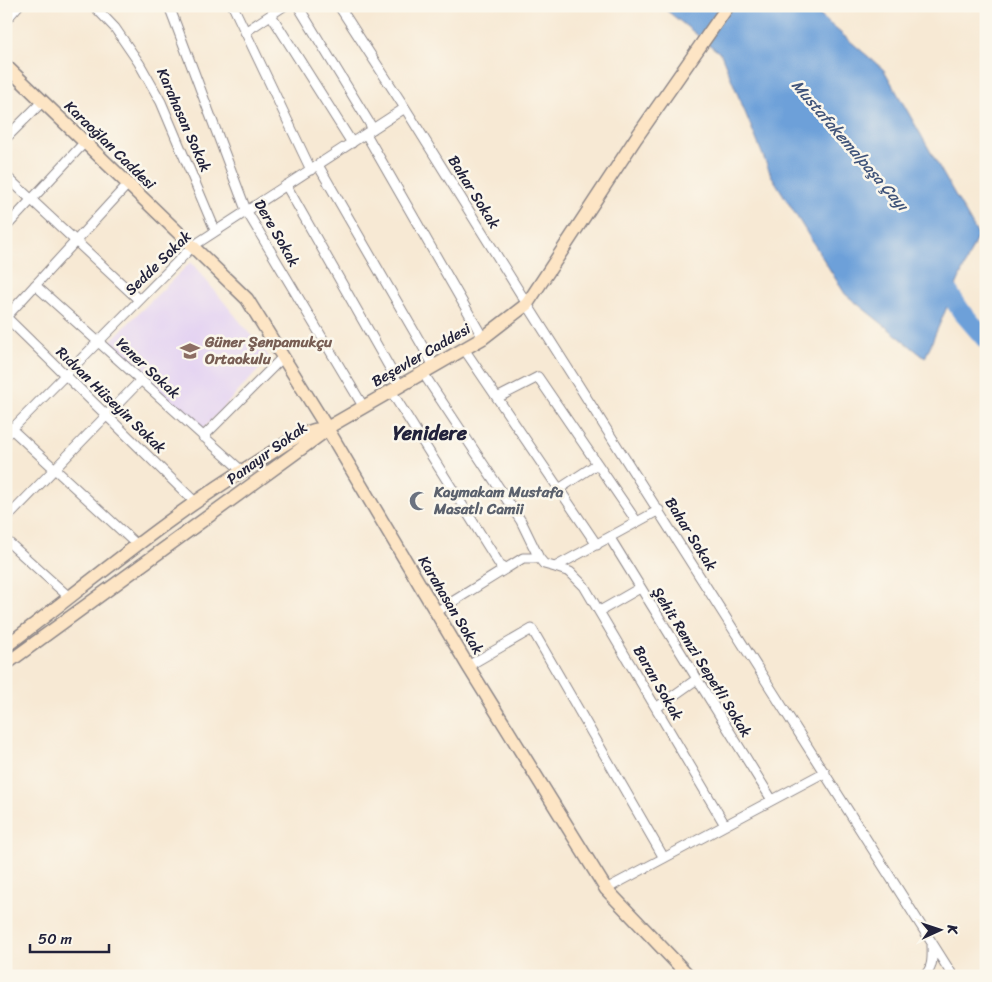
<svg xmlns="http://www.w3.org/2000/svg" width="992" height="982" viewBox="0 0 992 982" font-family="Sriracha,sans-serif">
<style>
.built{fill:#e4d3f2}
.water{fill:#6da0d9;stroke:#48618a}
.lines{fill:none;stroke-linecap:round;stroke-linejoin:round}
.river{stroke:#6da0d9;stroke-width:19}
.street-casing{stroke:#8c8688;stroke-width:11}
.secondary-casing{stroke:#8c8688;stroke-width:15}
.street{stroke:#fff;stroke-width:9}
.secondary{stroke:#fde5c5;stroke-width:12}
.labels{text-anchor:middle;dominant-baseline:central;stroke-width:5;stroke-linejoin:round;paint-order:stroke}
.street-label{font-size:15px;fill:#22223b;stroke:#fbf7ec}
.education-label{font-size:15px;font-weight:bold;fill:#785e54;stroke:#fbf7ec;text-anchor:start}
.worship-label{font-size:15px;font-weight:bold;fill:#5b616d;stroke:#fbf7ec;text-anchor:start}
.water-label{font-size:16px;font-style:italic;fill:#40547a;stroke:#fbf7ec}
.district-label{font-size:20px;font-weight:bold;fill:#22223b;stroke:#fbf7ec}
</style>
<rect width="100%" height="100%" fill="#fbf7ec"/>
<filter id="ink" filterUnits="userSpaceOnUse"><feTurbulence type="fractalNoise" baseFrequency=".02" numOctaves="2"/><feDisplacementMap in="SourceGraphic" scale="10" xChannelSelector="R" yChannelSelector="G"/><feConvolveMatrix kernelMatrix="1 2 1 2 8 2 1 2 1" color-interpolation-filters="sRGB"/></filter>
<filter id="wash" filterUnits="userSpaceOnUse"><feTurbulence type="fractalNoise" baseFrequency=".0096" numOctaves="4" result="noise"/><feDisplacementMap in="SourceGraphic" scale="20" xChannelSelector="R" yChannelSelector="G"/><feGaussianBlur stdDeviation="1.12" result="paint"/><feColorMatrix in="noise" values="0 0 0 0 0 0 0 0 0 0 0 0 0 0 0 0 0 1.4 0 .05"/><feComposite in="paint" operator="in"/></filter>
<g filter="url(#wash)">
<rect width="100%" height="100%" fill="#f7e9d4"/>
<path class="built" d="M 191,262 L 270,358 L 202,430 L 107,344 Z"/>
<path class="water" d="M 661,6 L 809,6 L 884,70 L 978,235 L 925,358 L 845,294 L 771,175 L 721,54 Z"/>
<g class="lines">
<path class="river" d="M 938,276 L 961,311 L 986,340"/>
</g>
</g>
<g filter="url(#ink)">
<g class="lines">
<defs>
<path id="street" d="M 94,6 L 115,28 L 139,63 L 161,102 L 215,230
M 169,6 L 246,210 L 363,406
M 233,6 L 311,170
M 298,6 L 373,129
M 339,6 L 405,108 L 527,304 L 953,976
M 271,15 L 352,143
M 6,20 L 18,6
M 245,32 L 284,6
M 366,134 L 483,338
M 6,138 L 42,102
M 318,165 L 434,366
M 6,176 L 139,300
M 128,184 L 6,317 L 196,503
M 286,185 L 400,386
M 6,227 L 84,143
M 35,285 L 242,471
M 464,349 L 597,545
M 423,373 L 521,521 L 539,558
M 391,391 L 503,570
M 497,398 L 538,377 L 637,522
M 6,424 L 136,544
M 6,435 L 193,246 L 405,108
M 203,437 L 283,357
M 559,489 L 597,464
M 6,519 L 141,380
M 610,538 L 772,800
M 6,540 L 69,597
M 555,567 L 570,572 L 584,586 L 725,825
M 600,611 L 640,588
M 436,612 L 523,558 L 539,558 L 544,564 L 555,567 L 659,510
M 468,666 L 532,629 L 664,858
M 656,708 L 697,679
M 606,889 L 825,772
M 924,976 C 934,968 932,955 932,943"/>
<path id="secondary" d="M 6,66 L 247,299 L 327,428 L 468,666 L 606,889 L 689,976
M 327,428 L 483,338 L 527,304 L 636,138 L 728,6
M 6,646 C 91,582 172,513 263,458 C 283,446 303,429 327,428 L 320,435 L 6,664"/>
</defs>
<use href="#street" class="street-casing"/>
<use href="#secondary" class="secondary-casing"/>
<use href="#street" class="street"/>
<use href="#secondary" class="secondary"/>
</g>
</g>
<defs>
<symbol id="school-bare" viewBox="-9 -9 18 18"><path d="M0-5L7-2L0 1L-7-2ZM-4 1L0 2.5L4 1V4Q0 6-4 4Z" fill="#8d6e63" stroke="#fbf7ec" stroke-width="2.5" paint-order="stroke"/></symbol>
<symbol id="mosque-bare" viewBox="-9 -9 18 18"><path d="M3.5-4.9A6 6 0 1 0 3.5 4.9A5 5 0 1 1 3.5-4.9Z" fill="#6b7280" stroke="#fbf7ec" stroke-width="2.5" paint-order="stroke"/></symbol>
</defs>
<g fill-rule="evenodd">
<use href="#school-bare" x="176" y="337" width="28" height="28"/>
<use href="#mosque-bare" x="405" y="487" width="28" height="28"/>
</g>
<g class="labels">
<g class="street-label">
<text transform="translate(184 120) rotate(66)">Karahasan Sokak</text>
<text transform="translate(110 145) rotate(44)">Karaoğlan Caddesi</text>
<text transform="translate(474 192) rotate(58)">Bahar Sokak</text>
<text transform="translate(277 233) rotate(60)">Dere Sokak</text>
<text transform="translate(158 263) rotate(-44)">Sedde Sokak</text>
<text transform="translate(421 355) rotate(-30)">Beşevler Caddesi</text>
<text transform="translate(148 368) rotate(43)">Yener Sokak</text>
<text transform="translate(111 400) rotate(44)">Rıdvan Hüseyin Sokak</text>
<text transform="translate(267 453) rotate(-36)">Panayır Sokak</text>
<text transform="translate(691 534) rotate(58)">Bahar Sokak</text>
<text transform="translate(451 605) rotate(59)">Karahasan Sokak</text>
<text transform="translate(702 662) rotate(58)">Şehit Remzi Sepetli Sokak</text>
<text transform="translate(658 683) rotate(60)">Baran Sokak</text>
</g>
<g class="education-label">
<text x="205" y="342">Güner Şenpamukçu<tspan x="205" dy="17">Ortaokulu</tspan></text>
</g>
<g class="worship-label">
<text x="434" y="492">Kaymakam Mustafa<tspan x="434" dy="17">Masatlı Camii</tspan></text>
</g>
<g class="water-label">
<text transform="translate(850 145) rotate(49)">Mustafakemalpaşa Çayı</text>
</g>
<g class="district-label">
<text x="430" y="433">Yenidere</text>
</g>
</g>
<rect width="992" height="982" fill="none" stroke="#fbf7ec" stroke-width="25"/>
<g transform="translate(940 930) rotate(87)" stroke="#fbf7ec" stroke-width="4" paint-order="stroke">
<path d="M0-4L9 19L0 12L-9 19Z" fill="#22223b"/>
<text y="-8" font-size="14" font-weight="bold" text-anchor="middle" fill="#22223b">K</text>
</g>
<path d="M30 944v8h79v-8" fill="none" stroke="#22223b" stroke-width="2.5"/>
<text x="38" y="944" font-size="15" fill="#22223b" stroke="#fbf7ec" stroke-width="4" paint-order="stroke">50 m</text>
</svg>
